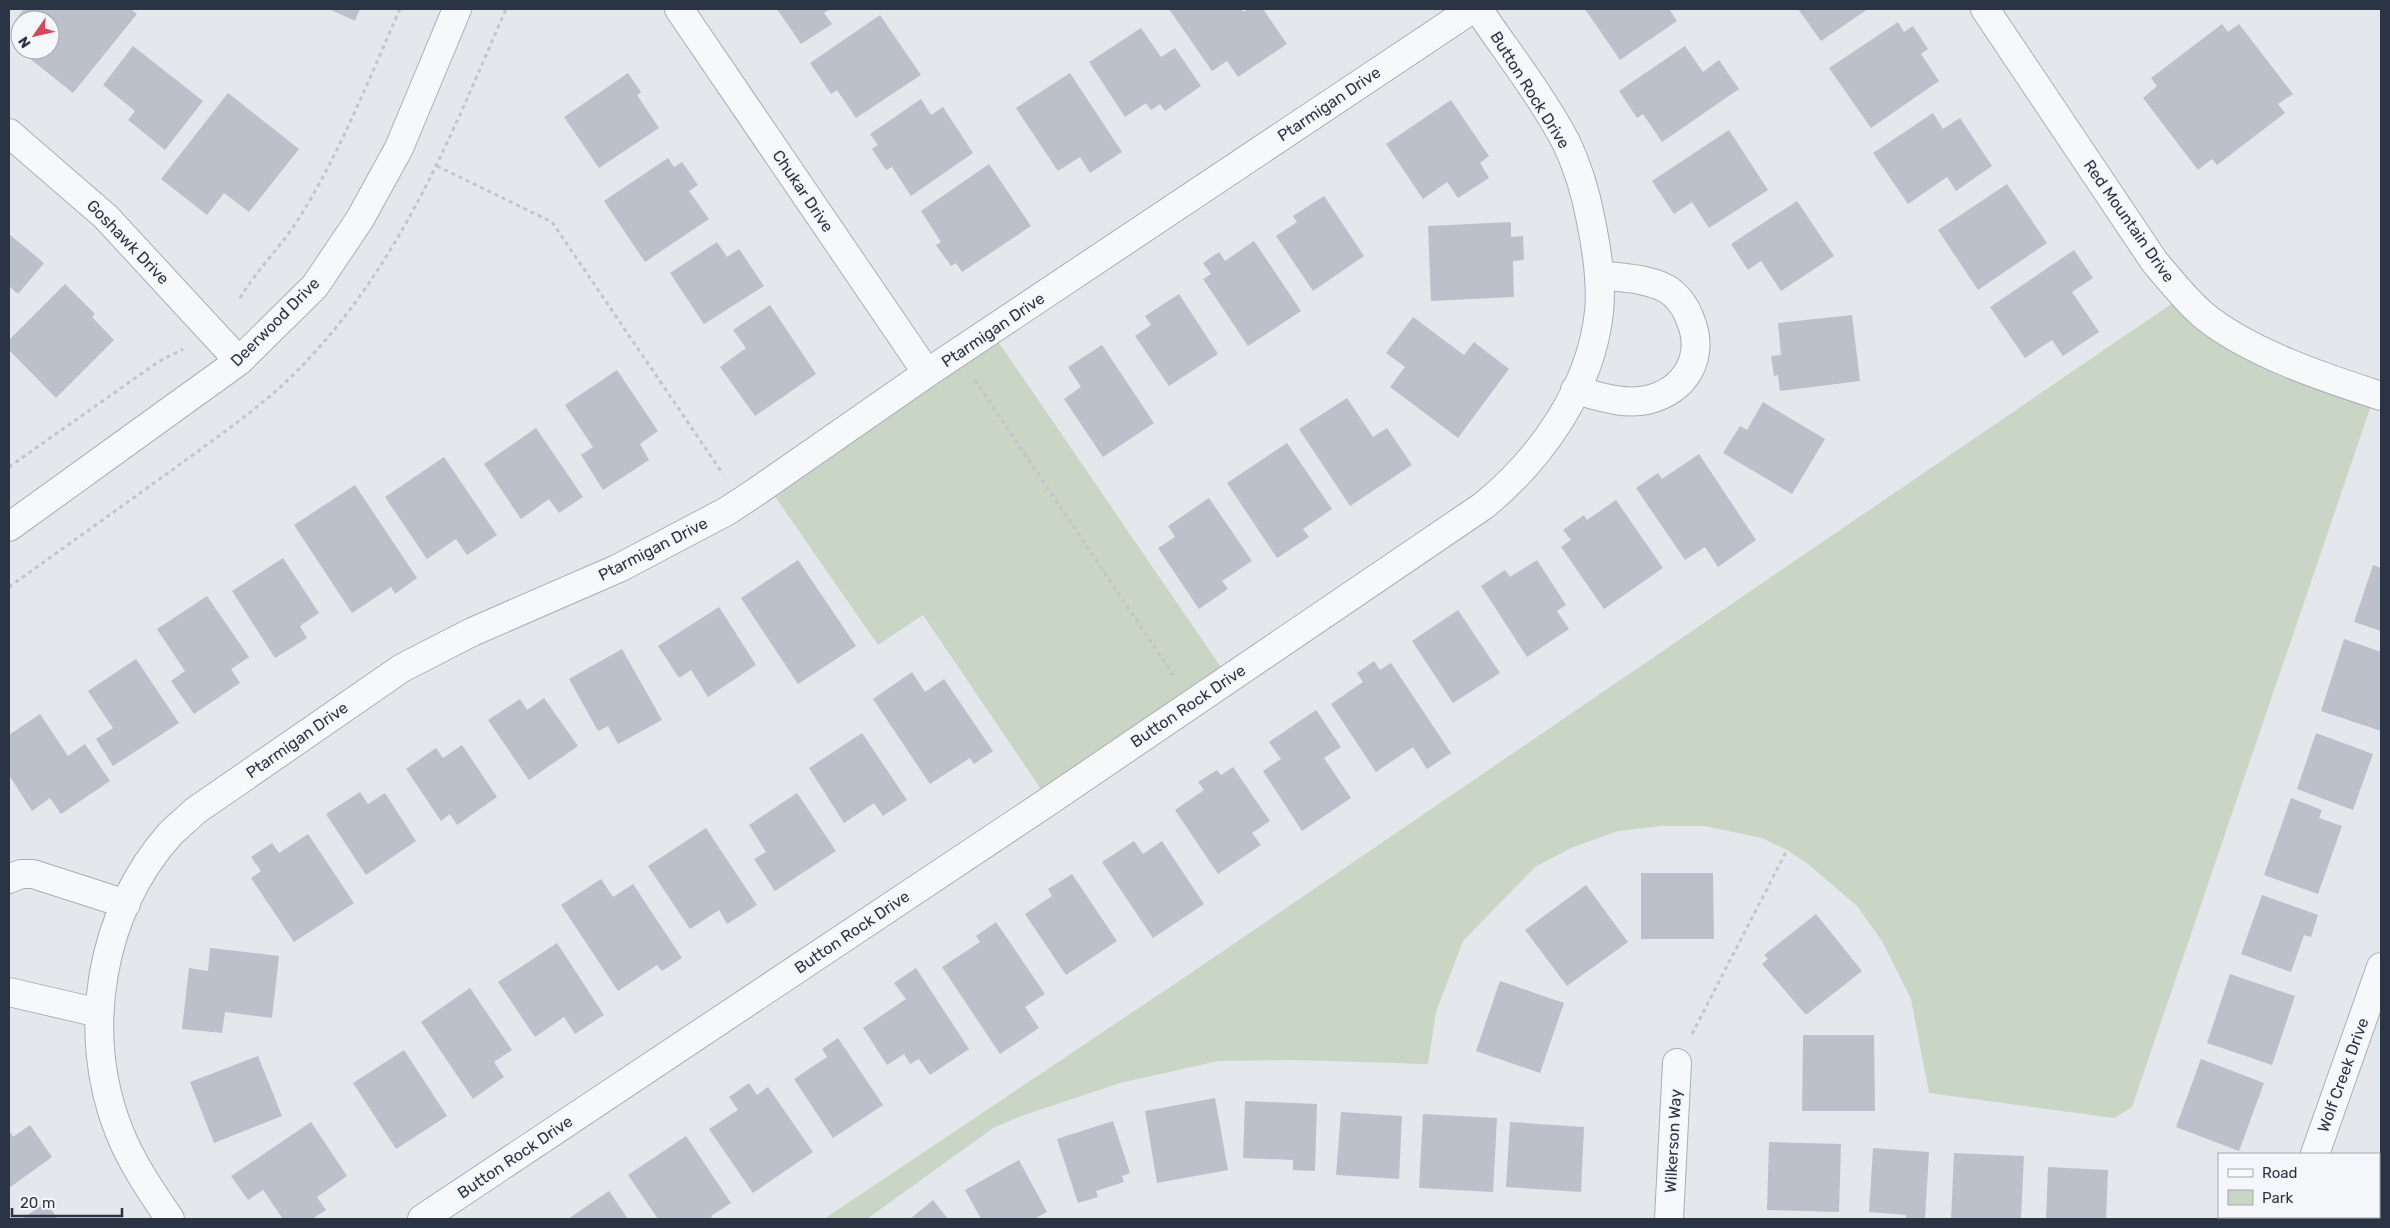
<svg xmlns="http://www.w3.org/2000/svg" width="2390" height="1228" viewBox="0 0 2390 1228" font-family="Rubik,sans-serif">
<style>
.green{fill:#c9d6c5}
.building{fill:#bbc0ca}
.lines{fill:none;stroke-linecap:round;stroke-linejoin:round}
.minor-casing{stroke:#a9aeb7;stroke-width:30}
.path{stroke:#c2c5cb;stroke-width:3;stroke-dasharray:4 4;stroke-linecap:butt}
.minor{stroke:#f7f8fa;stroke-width:28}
.labels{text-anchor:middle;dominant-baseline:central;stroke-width:4;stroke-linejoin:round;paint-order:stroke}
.street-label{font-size:16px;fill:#2b3445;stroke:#f4f6f9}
</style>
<rect width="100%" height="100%" fill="#e4e7ec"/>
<path class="green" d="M 2183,296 L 2375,394 L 2132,1107 L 2114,1118 L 1929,1093 L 1911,999 L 1882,941 L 1857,906 L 1808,864 L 1787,850 L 1762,838 L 1704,826 L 1661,826 L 1618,831 L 1573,847 L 1535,867 L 1463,941 L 1436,1012 L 1428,1064 L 1295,1060 L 1218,1061 L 1120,1083 L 1021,1116 L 993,1128 L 867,1219 L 824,1219 L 1185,977 Z
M 991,331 L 1229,679 L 1049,801 L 923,615 L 878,645 L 767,485 Z"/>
<path class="building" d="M 24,9 L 131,9 L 137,14 L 73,93 L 28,57 L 34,50 L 50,50 L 50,20 L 22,20 L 18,16 Z
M 329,9 L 360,9 L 355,21 Z
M 777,9 L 830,9 L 824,13 L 832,24 L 801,44 Z
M 1169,9 L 1241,9 L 1244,12 L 1248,9 L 1263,9 L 1287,44 L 1238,77 L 1227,61 L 1212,71 Z
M 1585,9 L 1669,9 L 1677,21 L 1620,60 Z
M 1798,9 L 1868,9 L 1821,41 Z
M 880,15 L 921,75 L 856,118 L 837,90 L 831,94 L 810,63 Z
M 1898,22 L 1904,32 L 1913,26 L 1928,49 L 1921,54 L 1939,81 L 1871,128 L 1829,68 Z
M 2222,24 L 2228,32 L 2239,24 L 2293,94 L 2278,104 L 2285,113 L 2217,165 L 2212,159 L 2198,170 L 2143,98 L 2157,86 L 2151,78 Z
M 1141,28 L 1161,57 L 1175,48 L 1201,86 L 1165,111 L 1160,104 L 1151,110 L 1146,103 L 1125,117 L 1089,62 Z
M 133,46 L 203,101 L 165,150 L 128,120 L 135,111 L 103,85 Z
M 1685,46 L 1703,72 L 1719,60 L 1739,89 L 1662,142 L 1643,114 L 1637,118 L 1619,91 Z
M 628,73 L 641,92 L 637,95 L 659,128 L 599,168 L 564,117 Z
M 1070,73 L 1122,152 L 1090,173 L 1080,157 L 1058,171 L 1016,108 Z
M 228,93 L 299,149 L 249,212 L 224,193 L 207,215 L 161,179 Z
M 921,99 L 931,115 L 943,107 L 973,153 L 911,196 L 892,167 L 886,170 L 872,149 L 878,145 L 870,134 Z
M 1451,100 L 1489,156 L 1480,163 L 1489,178 L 1458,198 L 1447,182 L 1423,199 L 1386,144 Z
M 1933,113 L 1943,129 L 1960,118 L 1992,166 L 1956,191 L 1947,177 L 1908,204 L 1873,153 Z
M 1729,130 L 1768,190 L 1709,228 L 1692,202 L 1674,214 L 1652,181 Z
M 668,158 L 674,167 L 682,162 L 698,185 L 689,191 L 709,219 L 645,262 L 604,201 Z
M 989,164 L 1031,226 L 962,272 L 956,263 L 951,266 L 936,245 L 941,242 L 921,211 Z
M 2007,184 L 2047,243 L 1978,290 L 1938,230 Z
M 1324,196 L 1364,256 L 1313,291 L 1276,236 L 1297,222 L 1293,216 Z
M 1797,201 L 1834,256 L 1781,291 L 1761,261 L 1748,270 L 1731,244 Z
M 1511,222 L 1511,237 L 1523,236 L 1524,260 L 1513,261 L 1514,297 L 1431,301 L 1428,226 Z
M 9,234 L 44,263 L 18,294 L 9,286 Z
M 1254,241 L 1301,311 L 1248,346 L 1203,279 L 1211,274 L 1203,263 L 1219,252 L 1225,261 Z
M 717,242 L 727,257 L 739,249 L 764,286 L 704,324 L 670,273 Z
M 2074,250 L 2093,278 L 2072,292 L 2099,332 L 2063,356 L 2052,340 L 2025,358 L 1990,307 Z
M 65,284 L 95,314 L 92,317 L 114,340 L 56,398 L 9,350 L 9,340 Z
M 1179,294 L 1218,354 L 1169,386 L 1135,336 L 1151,325 L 1145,316 Z
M 770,305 L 816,374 L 755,416 L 720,367 L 746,348 L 733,330 Z
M 1852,315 L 1860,381 L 1780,391 L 1778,375 L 1774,376 L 1771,356 L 1781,355 L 1778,323 Z
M 1413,317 L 1464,355 L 1474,342 L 1509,369 L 1458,438 L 1390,387 L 1405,367 L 1386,353 Z
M 1102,345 L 1154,423 L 1103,457 L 1064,399 L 1081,387 L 1068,367 Z
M 617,370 L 658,431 L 640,444 L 649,460 L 603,490 L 581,455 L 593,447 L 565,405 Z
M 1347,398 L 1373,437 L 1387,428 L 1412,465 L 1350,506 L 1299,429 Z
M 1763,402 L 1825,439 L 1792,494 L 1723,453 L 1740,426 L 1747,430 Z
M 536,428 L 583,497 L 559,513 L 549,499 L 521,519 L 484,464 Z
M 1287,443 L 1332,509 L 1303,529 L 1309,537 L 1277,558 L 1227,483 Z
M 1699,454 L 1756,540 L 1718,567 L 1705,547 L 1685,560 L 1636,488 L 1658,473 L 1662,479 Z
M 444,457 L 497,535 L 467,555 L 456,539 L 427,559 L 385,497 Z
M 355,485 L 417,578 L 395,594 L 391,587 L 352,613 L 294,525 Z
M 1209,498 L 1252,561 L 1222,581 L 1228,589 L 1199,609 L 1158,548 L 1175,537 L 1168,526 Z
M 1616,500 L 1663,568 L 1604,609 L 1561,547 L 1571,540 L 1563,530 L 1584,515 L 1587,520 Z
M 283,558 L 319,613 L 300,626 L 307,638 L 275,658 L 232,591 Z
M 798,560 L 856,646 L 798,684 L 741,598 Z
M 1537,560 L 1566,605 L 1557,611 L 1569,629 L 1527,657 L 1481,586 L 1505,570 L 1510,577 Z
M 2373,565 L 2381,568 L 2381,631 L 2354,622 Z
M 207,596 L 249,657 L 231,669 L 240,683 L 194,714 L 171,681 L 185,671 L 157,629 Z
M 719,607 L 756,665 L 708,697 L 691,670 L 679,678 L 658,646 Z
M 1458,610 L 1500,673 L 1453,703 L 1412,641 Z
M 2344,639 L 2381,652 L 2381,731 L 2321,711 Z
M 622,649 L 662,720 L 618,744 L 608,726 L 598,731 L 569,679 Z
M 136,659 L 179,723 L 113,766 L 96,739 L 113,728 L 88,691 Z
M 1374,661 L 1380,670 L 1391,663 L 1451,753 L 1427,769 L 1413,747 L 1376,772 L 1331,704 L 1363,682 L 1357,673 Z
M 912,672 L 925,692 L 944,679 L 993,751 L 974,764 L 970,758 L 930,784 L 873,699 Z
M 544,698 L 578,746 L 529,780 L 488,720 L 520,699 L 527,710 Z
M 1316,710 L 1341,747 L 1324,758 L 1351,798 L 1302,831 L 1263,771 L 1281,759 L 1269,742 Z
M 40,714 L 68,756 L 85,744 L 110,781 L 61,814 L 50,798 L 32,811 L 9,775 L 9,735 Z
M 862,733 L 907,800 L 883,816 L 874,803 L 844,823 L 809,768 Z
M 2316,733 L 2373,754 L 2353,810 L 2297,789 Z
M 462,745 L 497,797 L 457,825 L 450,814 L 441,821 L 406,769 L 436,748 L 443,758 Z
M 1233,767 L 1270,821 L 1252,833 L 1261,845 L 1218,874 L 1175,810 L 1204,790 L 1198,782 L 1217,770 L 1221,775 Z
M 360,792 L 368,804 L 385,793 L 416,841 L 366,875 L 326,814 Z
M 797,793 L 836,851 L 775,891 L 754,859 L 766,852 L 749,825 Z
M 2291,798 L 2322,810 L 2319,818 L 2342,826 L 2318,894 L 2264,875 Z
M 706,828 L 757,905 L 727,924 L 719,910 L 690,929 L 648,866 Z
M 308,834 L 354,903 L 294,942 L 251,878 L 261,871 L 251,857 L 272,843 L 279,853 Z
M 1134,841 L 1143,854 L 1162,841 L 1204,904 L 1153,938 L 1102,862 Z
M 1641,873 L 1713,873 L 1714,939 L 1641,939 Z
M 1072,874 L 1117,941 L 1066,975 L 1025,914 L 1052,896 L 1048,889 Z
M 601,879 L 613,897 L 633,884 L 682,958 L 662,971 L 657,965 L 618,991 L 561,905 Z
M 1586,885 L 1628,942 L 1567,986 L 1525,930 Z
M 2262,895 L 2318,915 L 2311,937 L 2304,935 L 2291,972 L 2241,954 Z
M 1816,914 L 1862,971 L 1806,1015 L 1762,964 L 1768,959 L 1764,955 Z
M 996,922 L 1045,994 L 1025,1007 L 1039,1028 L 1000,1054 L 942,967 L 980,942 L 976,936 Z
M 557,943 L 604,1015 L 575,1034 L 564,1017 L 535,1037 L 498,982 Z
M 210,948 L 279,956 L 272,1018 L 225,1012 L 222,1033 L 182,1029 L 189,968 L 208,971 Z
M 916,968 L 969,1049 L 930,1075 L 919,1059 L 910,1064 L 904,1054 L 887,1065 L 863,1028 L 906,999 L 894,983 Z
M 2230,974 L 2295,996 L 2272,1065 L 2207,1043 Z
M 1500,981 L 1564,1003 L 1540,1073 L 1476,1051 Z
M 470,988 L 512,1050 L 494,1062 L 504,1077 L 473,1099 L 421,1022 Z
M 1803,1035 L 1874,1035 L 1875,1111 L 1802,1111 Z
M 838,1038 L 883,1105 L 833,1138 L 794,1079 L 827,1057 L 822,1049 Z
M 404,1050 L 447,1116 L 396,1149 L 353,1083 Z
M 258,1056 L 282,1116 L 214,1143 L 190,1082 Z
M 2201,1059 L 2264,1083 L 2239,1151 L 2176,1127 Z
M 749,1083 L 757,1095 L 768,1087 L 813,1152 L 753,1193 L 709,1129 L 738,1110 L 729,1097 Z
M 1215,1098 L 1228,1170 L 1157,1183 L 1145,1111 Z
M 1245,1101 L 1317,1104 L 1315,1171 L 1293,1170 L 1293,1160 L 1243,1158 Z
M 1341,1112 L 1402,1116 L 1399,1179 L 1336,1175 Z
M 1423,1114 L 1497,1118 L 1493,1192 L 1419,1188 Z
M 1113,1121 L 1130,1173 L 1122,1176 L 1124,1182 L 1096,1191 L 1098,1197 L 1078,1203 L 1057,1139 Z
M 311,1122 L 347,1176 L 317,1197 L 326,1210 L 312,1219 L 283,1219 L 263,1190 L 248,1200 L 231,1176 Z
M 1510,1122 L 1584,1127 L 1581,1192 L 1506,1187 Z
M 30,1125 L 52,1157 L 9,1188 L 9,1130 L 13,1137 Z
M 686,1136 L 731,1203 L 711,1216 L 714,1219 L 658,1219 L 628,1175 Z
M 1769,1142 L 1841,1144 L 1839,1212 L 1767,1210 Z
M 1873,1148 L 1929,1152 L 1925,1219 L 1906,1219 L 1906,1215 L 1869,1212 Z
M 1954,1153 L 2024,1156 L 2021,1219 L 1951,1219 Z
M 1019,1160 L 1047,1212 L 1034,1219 L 981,1219 L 965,1190 Z
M 2048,1167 L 2108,1170 L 2106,1219 L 2046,1219 Z
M 609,1191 L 628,1219 L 568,1219 Z
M 933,1200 L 948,1219 L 910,1219 Z
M 46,1202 L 58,1219 L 22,1219 Z"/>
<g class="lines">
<defs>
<path id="minor" d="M 679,9 L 927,373
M 1985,9 L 2154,261 C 2169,279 2184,298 2202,314 C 2247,352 2325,378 2381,396
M 9,133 L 106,217 L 239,361
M 1575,390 C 1598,396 1623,405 1647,400 C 1686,391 1706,356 1690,319 C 1686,307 1677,295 1667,289 C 1646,278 1622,278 1600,275
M 9,527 L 239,361 L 315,286 L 360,219 L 399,148 L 457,9
M 9,879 L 21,874 L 33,874 L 126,904
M 9,992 L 99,1013
M 2315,1154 L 2381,967
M 170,1219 C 151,1191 131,1162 119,1131 C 80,1032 100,913 170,834 C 178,826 187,819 195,811 L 402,668 L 472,632 L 619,568 L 727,511 L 753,494 L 927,373 L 1472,9
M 422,1219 L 1049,801 L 1483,506 C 1541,459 1591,388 1599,312 C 1602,282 1597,251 1591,221 C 1586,194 1578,167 1566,142 C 1541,95 1507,52 1478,9
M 1669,1219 L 1677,1063
M 2292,1219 L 2293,1217"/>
</defs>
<use href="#minor" class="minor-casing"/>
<path class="path" d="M 437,166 L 552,222 L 723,474
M 240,298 C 257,269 283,245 301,215 C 341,150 369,79 400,9
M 975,380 L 1174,676
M 9,467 L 158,362 L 183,349
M 9,587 C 62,549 115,511 168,473 C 210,442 255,412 292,376 C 398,271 448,142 506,9
M 1692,1034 L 1787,850"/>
<use href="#minor" class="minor"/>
</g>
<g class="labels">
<g class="street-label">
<text transform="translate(1530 90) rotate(58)">Button Rock Drive</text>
<text transform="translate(1329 104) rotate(-34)">Ptarmigan Drive</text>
<text transform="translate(803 191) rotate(56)">Chukar Drive</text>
<text transform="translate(2129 221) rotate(55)">Red Mountain Drive</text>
<text transform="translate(128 242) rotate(46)">Goshawk Drive</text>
<text transform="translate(275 322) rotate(-45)">Deerwood Drive</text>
<text transform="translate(993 330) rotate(-34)">Ptarmigan Drive</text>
<text transform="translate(653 549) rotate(-27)">Ptarmigan Drive</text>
<text transform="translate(1188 706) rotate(-34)">Button Rock Drive</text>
<text transform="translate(297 740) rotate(-35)">Ptarmigan Drive</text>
<text transform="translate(852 932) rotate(-34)">Button Rock Drive</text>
<text transform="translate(2343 1075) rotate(-70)">Wolf Creek Drive</text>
<text transform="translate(1673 1141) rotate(-87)">Wilkerson Way</text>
<text transform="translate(515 1157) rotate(-34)">Button Rock Drive</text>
</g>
</g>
<rect width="2390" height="1228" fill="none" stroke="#2b3445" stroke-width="20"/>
<rect x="2218" y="1153" width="162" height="65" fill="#f4f6f9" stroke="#a4a8b1"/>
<rect x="2228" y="1169" width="25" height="8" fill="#f7f8fa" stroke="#a4a8b1"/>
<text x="2262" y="1178" font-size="15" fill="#2b3445">Road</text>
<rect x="2228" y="1190" width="25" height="15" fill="#c9d6c5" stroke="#a4a8b1"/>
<text x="2262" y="1203" font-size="15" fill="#2b3445">Park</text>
<g transform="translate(35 35) rotate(236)"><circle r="24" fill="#f4f6f9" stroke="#a4a8b1"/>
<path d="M0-4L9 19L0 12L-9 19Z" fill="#d1495b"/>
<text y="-8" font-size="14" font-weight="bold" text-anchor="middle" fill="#2b3445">N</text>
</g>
<path d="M12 1208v8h110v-8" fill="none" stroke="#2b3445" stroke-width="2.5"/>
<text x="20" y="1208" font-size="15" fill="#2b3445" stroke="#f4f6f9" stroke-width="4" paint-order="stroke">20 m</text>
</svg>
